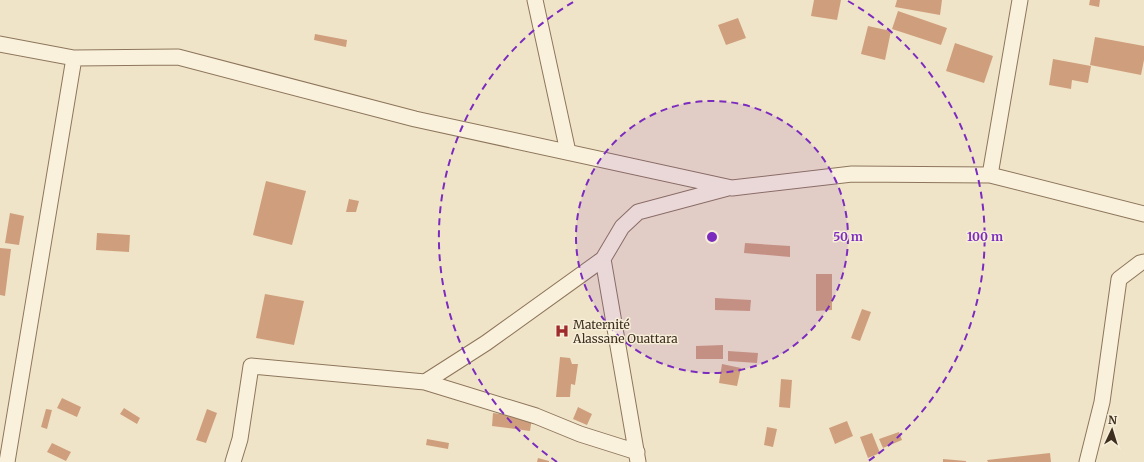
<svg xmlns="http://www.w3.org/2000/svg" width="1144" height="462" viewBox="0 0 1144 462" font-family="Merriweather,serif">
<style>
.building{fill:#cf9f7d}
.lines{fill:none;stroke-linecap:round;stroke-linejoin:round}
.minor-casing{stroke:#8d765c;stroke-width:17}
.minor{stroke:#faf1dc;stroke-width:15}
.ring{fill:none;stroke:#7b2cbf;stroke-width:2;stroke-dasharray:7 5}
.labels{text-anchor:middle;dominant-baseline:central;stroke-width:3;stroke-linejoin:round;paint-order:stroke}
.poi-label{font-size:12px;fill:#3d2e20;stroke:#f7eed8;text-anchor:start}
.centre{fill:#7b2cbf;stroke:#f7eed8;stroke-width:2}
.ring-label{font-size:12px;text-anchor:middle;font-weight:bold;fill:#7b2cbf;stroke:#f7eed8;stroke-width:3;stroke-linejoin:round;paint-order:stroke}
</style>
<rect width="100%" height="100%" fill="#f0e4c8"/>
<path class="building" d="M 814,0 L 841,0 L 837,20 L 811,16 Z
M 897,0 L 942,0 L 940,15 L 895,7 Z
M 1090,0 L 1100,0 L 1099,7 L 1089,5 Z
M 898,11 L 947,28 L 941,45 L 892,29 Z
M 738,18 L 746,38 L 726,45 L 718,25 Z
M 868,26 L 891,31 L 885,60 L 861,54 Z
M 315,34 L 347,40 L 346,47 L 314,40 Z
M 1095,37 L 1144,46 L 1144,60 L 1141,75 L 1090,65 Z
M 955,43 L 993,56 L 984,83 L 946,71 Z
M 1053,59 L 1091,66 L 1088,83 L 1072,80 L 1071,89 L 1049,85 Z
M 266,181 L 306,191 L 292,245 L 253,235 Z
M 349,199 L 359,201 L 356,212 L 346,212 Z
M 10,213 L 24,216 L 19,245 L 5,243 Z
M 97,233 L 130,235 L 129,252 L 96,250 Z
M 745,243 L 790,246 L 790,257 L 744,253 Z
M 0,248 L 11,249 L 5,296 L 0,295 Z
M 816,274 L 832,274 L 832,310 L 816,311 Z
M 265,294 L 304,301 L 294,345 L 256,338 Z
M 715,298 L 751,300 L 750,311 L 715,310 Z
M 862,309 L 871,312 L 860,341 L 851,338 Z
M 723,345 L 723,359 L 696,359 L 696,346 Z
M 728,351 L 758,353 L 757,363 L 728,361 Z
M 560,357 L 570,358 L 572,364 L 578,364 L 575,385 L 571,384 L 570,397 L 556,397 Z
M 722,364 L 741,368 L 737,386 L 719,383 Z
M 781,379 L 792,380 L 790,408 L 779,407 Z
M 62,398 L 81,407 L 77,417 L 57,408 Z
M 578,407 L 592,414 L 587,425 L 573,419 Z
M 124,408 L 140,418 L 137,424 L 120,414 Z
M 46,409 L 52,410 L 47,429 L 41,427 Z
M 207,409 L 217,413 L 206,443 L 196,440 Z
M 493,413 L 532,418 L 530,431 L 492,426 Z
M 847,421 L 853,436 L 835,444 L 829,428 Z
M 767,427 L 777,429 L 773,447 L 764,445 Z
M 899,432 L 902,440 L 883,448 L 879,439 Z
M 872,433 L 880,453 L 868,458 L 860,437 Z
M 427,439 L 449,443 L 448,449 L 426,445 Z
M 52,443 L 71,452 L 66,461 L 47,452 Z
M 1050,453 L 1051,462 L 988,462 L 987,460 Z
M 538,458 L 549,461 L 549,462 L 537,462 Z
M 943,459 L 966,461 L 966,462 L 943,462 Z"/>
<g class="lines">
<defs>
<path id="minor" d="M 535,0 L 568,152
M 0,44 L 74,58 L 178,57 L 415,119 L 732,188 L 852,174 L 990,175 L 1144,214
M 990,175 L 1020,0
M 425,382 L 536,416 L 580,434 L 637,452
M 7,462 L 74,58
M 233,462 L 240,439 L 251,366 L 425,382 L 486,343 L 603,259
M 638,462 L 603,259 L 622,227 L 638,212 L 728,188
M 1087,462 L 1102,402 L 1119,279 L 1140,263 L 1144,262"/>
</defs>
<use href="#minor" class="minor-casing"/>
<use href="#minor" class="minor"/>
</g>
<circle cx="712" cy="237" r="136" fill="#7b2cbf" fill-opacity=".12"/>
<g class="ring">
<circle cx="712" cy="237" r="136"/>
<path d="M557 462A273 273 0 0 1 575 1M848 1A273 273 0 0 1 867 462"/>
</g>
<defs>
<symbol id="hospital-bare" viewBox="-9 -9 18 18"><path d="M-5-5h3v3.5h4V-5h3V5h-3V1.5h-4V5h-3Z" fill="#9e2a2b" stroke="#f7eed8" stroke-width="2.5" paint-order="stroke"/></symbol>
</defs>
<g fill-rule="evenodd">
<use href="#hospital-bare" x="552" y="321" width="20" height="20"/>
</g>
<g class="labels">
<g class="poi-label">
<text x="573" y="324">Maternité<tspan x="573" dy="14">Alassane Ouattara</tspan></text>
</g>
</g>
<circle cx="712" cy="237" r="6" class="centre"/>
<g class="ring-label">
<text x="848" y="241">50 m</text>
<text x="985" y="241">100 m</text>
</g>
<g transform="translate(1112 430) rotate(4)" stroke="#f7eed8" stroke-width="3" paint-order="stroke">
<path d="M0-3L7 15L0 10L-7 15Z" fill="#3d2e20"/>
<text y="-6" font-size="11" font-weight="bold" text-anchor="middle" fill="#3d2e20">N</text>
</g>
</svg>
